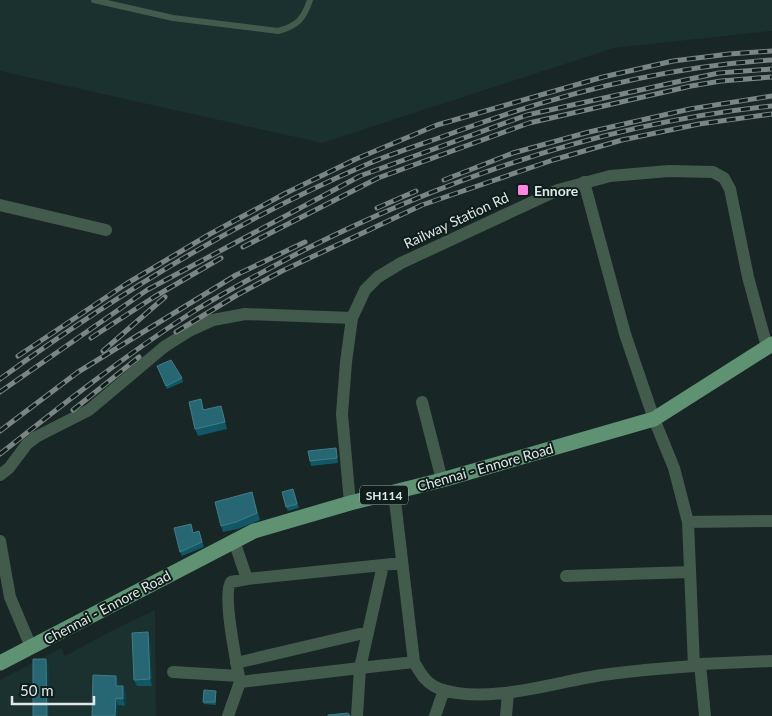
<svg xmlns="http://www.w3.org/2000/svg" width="772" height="716" viewBox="0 0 772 716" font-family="Lato,sans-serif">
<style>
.built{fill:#1a312f}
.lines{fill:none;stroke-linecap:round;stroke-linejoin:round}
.service{stroke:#425b4c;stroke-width:6}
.minor{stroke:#425b4c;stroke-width:12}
.primary{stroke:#5e9273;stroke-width:15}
.rail-casing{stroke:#7a8584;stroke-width:5}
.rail{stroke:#0f1d1b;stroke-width:3;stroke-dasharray:9;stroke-linecap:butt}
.wall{fill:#115766}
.shaded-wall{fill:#0a3d46}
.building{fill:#276774;stroke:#447b86}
.poi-dot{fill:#fd86e3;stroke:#0f1d1b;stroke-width:2}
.labels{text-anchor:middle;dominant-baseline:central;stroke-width:4;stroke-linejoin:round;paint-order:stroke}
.shield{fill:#0f1d1b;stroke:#a1abaa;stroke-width:1}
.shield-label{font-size:12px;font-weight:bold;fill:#dfe8e7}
.poi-label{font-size:14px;font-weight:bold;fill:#dfe8e7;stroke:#0f1d1b;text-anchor:start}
.street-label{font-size:14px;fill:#dfe8e7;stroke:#0f1d1b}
</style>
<rect width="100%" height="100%" fill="#182625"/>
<path class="built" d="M 0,0 L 772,0 L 772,31 L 614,48 L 322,143 L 0,71 Z
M 155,610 L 156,716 L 0,716 L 0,680 L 61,648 L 65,656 L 113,630 Z"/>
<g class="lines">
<path class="service" d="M 94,0 L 173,18 L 278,31 C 298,26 304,18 310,0"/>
<path class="minor" d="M 584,182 L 625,334 L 654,419 L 674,468 L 688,522 L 694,666
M 0,205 L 106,230
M 422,402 L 442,480
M 0,475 L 9,468 L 27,444 L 36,437 L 89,410 L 164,347 L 189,331 L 213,320 L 245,314 L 352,318
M 394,492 L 414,662 C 422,676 427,685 443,690 C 490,704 555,682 602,675 C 633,671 663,668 694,666 L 700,664 L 772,661
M 350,503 L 342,414 L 346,362 L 352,318 L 365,290 L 378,277 L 401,263 L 558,190 L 610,176 L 669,171 L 713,172 L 724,178 L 730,189 L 748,277 L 767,347
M 688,522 L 772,521
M 0,541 L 10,597 L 31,647
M 234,541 L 247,579 L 402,563
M 566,576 L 690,572
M 236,663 L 368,632
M 700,664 L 705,716
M 173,672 L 239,676
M 240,682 C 237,666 222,593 231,582 L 247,579
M 228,716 L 240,682 L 360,668 L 383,565
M 357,716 L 360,668 L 414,662
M 435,716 L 444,690
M 506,716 L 508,693"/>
<path class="primary" d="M 0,663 L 254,531 L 350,503 L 442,480 L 654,419 L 772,344"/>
<defs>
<path id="rail" d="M 444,180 L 513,153 L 589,132 L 690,109 L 772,96
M 377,208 L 416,191
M 243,247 L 378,178 L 529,123 L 691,86 L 721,81 L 772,77
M 176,332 L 237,295 L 282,271 L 422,205 L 553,160 L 622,140 L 699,124 L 772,114
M 91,338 L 154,297 L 221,258
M 103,351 L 165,297
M 18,356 L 126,284 L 210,234 L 286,193 L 356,159 L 437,125 L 603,77 L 673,61 L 729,54 L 772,51
M 0,379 C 114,296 240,219 370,163 C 399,151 429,142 458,131 C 559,94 664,67 772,60
M 0,392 L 147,290 L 360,176 L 527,115 L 690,79 L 719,73 L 772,69
M 73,410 L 139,357
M 0,431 L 78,372 L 236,275 L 305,242
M 0,454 C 62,405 124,356 191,313 C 228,290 266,270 304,250 C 451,176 608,123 772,106"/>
</defs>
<use href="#rail" class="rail-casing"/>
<use href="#rail" class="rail"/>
</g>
<path class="wall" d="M 157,366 L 182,378 L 183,382 L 167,389 Z
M 201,399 L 204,410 L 223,413 L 227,429 L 198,436 L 195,429 Z
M 336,448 L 337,453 L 338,463 L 311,466 L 310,461 Z
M 252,492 L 260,520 L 238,529 L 223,532 L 221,526 Z
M 295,494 L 299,508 L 288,511 L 286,507 Z
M 199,531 L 204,547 L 182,556 L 180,552 L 194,532 Z
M 148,632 L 150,639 L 152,686 L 137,686 L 134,680 Z
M 116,676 L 119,683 L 119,686 L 126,693 L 125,706 L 118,705 L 118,716 L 92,716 Z
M 216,693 L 216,705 L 204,704 L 203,702 Z"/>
<path class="shaded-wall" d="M 148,632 L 150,639 L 152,686 L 150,679 Z
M 46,659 L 49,666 L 49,716 L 47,716 Z
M 116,676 L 119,683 L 119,693 L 116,686 Z
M 123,686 L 126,693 L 125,706 L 123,699 Z
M 116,698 L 118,705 L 118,716 L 115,716 Z"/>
<path class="building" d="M 171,360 L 182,378 L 166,386 L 157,366 Z
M 201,399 L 203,410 L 221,406 L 225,422 L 195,429 L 189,402 Z
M 336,448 L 337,458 L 310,461 L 308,451 Z
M 293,489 L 297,504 L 286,507 L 282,492 Z
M 252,492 L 257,513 L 236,522 L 221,526 L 215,502 Z
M 191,524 L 193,533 L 199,531 L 202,542 L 180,552 L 174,528 Z
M 148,632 L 150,679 L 134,680 L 132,633 Z
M 33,659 L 46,659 L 47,716 L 33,716 Z
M 93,675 L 116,676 L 116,686 L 123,686 L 123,699 L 116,698 L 115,716 L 92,716 Z
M 204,690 L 216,691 L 215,702 L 203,702 Z
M 348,713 L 350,716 L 328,716 L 328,715 Z"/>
<rect class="poi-dot" x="517" y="184" width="12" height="12" rx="2.5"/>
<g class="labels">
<rect class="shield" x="360" y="485.5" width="48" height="19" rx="4"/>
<g class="shield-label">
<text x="384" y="495">SH114</text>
</g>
<g class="poi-label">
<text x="534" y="190">Ennore</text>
</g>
<g class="street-label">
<text transform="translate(456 220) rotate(-25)">Railway Station Rd</text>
<text transform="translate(485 467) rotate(-16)">Chennai - Ennore Road</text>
<text transform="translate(107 607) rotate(-28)">Chennai - Ennore Road</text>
</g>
</g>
<path d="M12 696v8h82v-8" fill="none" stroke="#dfe8e7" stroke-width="2.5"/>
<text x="20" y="696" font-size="15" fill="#dfe8e7" stroke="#0f1d1b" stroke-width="4" paint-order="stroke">50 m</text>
</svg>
